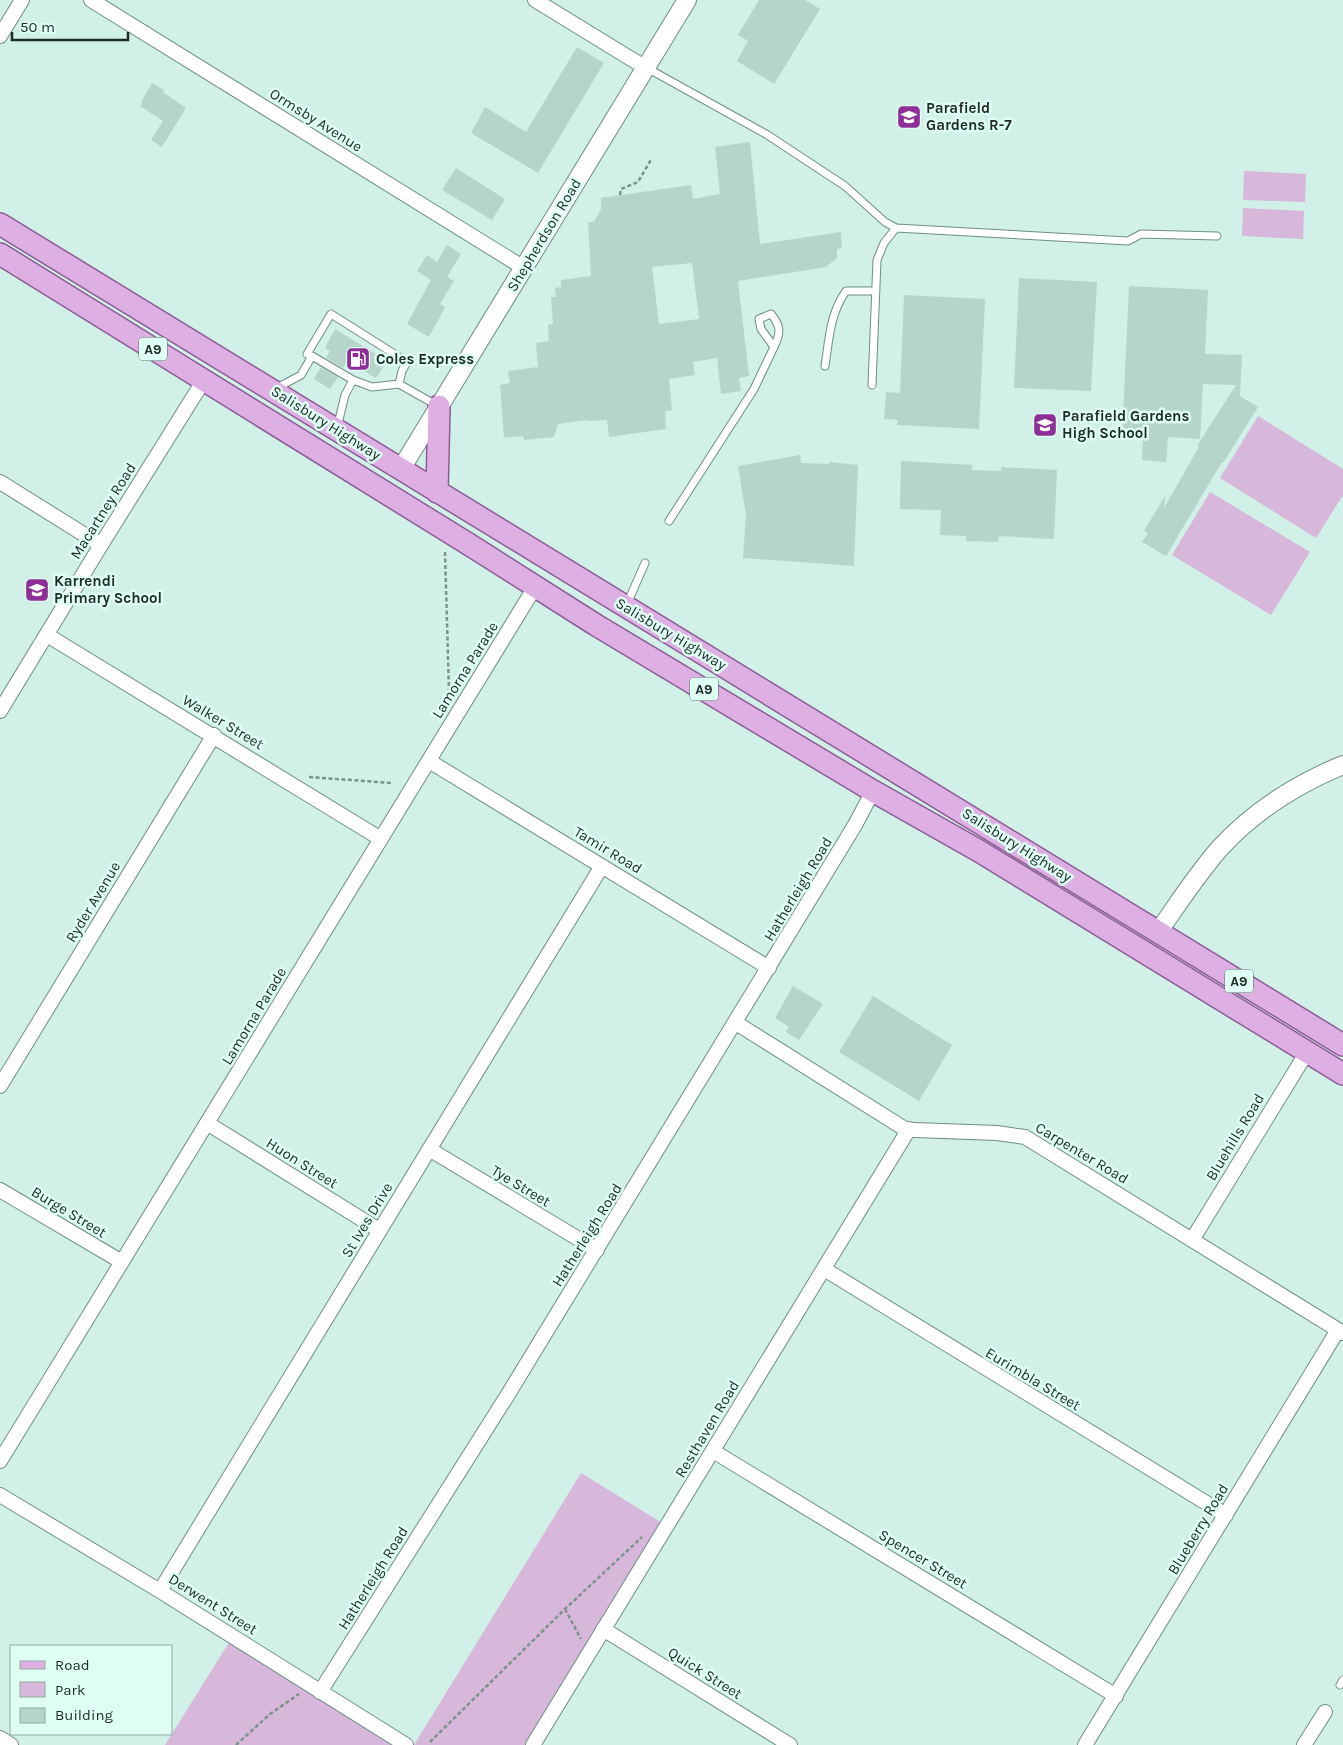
<svg xmlns="http://www.w3.org/2000/svg" width="1343" height="1745" viewBox="0 0 1343 1745" font-family="Karla,sans-serif">
<style>
.green{fill:#d7b7da}
.building{fill:#b5d4ca;fill-rule:evenodd}
.lines{fill:none;stroke-linecap:round;stroke-linejoin:round}
.service-casing{stroke:#708d85;stroke-width:9}
.minor-casing{stroke:#708d85;stroke-width:16}
.tertiary-casing{stroke:#708d85;stroke-width:20}
.primary-casing{stroke:#8c5d94;stroke-width:24}
.path{stroke:#7c928b;stroke-width:2.5;stroke-dasharray:4 2.5;stroke-linecap:butt}
.service{stroke:#fff;stroke-width:7}
.minor{stroke:#fff;stroke-width:14}
.tertiary{stroke:#fff;stroke-width:18}
.primary{stroke:#deafe3;stroke-width:21}
.labels{text-anchor:middle;dominant-baseline:central;stroke-width:5;stroke-linejoin:round;paint-order:stroke}
.shield{fill:#defef4;stroke:#586a64;stroke-width:1}
.shield-label{font-size:14px;font-weight:bold;fill:#1e2a26}
.poi-label{font-size:15px;font-weight:bold;fill:#1e2a26;stroke:#defef4;text-anchor:start}
.street-label{font-size:15px;fill:#1e2a26;stroke:#defef4}
</style>
<rect width="100%" height="100%" fill="#d1f0e7"/>
<path class="green" d="M 1244,171 L 1306,174 L 1305,202 L 1243,200 Z
M 1243,208 L 1304,211 L 1303,239 L 1242,236 Z
M 1258,416 L 1343,469 L 1343,495 L 1316,538 L 1220,478 Z
M 1210,492 L 1310,552 L 1271,615 L 1172,555 Z
M 581,1473 L 667,1526 L 533,1745 L 414,1745 Z
M 233,1636 L 406,1745 L 165,1745 Z"/>
<path class="building" d="M 759,0 L 805,0 L 820,9 L 774,84 L 737,61 L 748,41 L 738,35 Z
M 577,47 L 604,63 L 538,173 L 471,133 L 485,107 L 526,132 Z
M 152,83 L 164,90 L 163,92 L 186,108 L 162,147 L 151,140 L 163,121 L 140,106 L 142,102 L 141,102 Z
M 750,142 L 760,244 L 841,232 L 842,248 L 837,249 L 837,258 L 826,267 L 738,281 L 749,376 L 739,378 L 741,391 L 721,394 L 717,358 L 693,362 L 695,375 L 669,379 L 672,410 L 665,411 L 666,429 L 609,437 L 607,420 L 587,421 L 587,420 L 558,424 L 554,437 L 524,440 L 523,436 L 504,438 L 500,385 L 510,383 L 508,371 L 538,367 L 536,343 L 549,341 L 548,325 L 553,324 L 551,297 L 556,297 L 555,288 L 561,287 L 561,280 L 591,276 L 588,222 L 594,222 L 601,209 L 601,198 L 691,185 L 693,199 L 720,194 L 715,147 ZM 692,263 L 699,319 L 659,324 L 652,267 Z
M 456,168 L 505,199 L 492,220 L 442,190 Z
M 447,245 L 461,254 L 447,277 L 454,281 L 440,304 L 445,307 L 429,337 L 407,324 L 431,280 L 417,271 L 427,255 L 437,262 Z
M 1019,278 L 1097,282 L 1091,391 L 1014,388 Z
M 1129,286 L 1208,290 L 1205,354 L 1242,355 L 1240,396 L 1258,407 L 1223,463 L 1222,462 L 1166,556 L 1142,542 L 1148,533 L 1144,531 L 1165,496 L 1164,508 L 1199,447 L 1197,446 L 1236,385 L 1203,384 L 1200,439 L 1168,437 L 1166,462 L 1142,460 L 1143,437 L 1122,436 Z
M 904,295 L 985,299 L 979,429 L 897,425 L 898,420 L 884,419 L 886,392 L 900,393 Z
M 335,329 L 387,361 L 376,378 L 347,361 L 343,368 L 326,358 L 330,351 L 325,348 Z
M 321,367 L 338,377 L 330,389 L 314,379 Z
M 800,455 L 801,463 L 829,464 L 829,462 L 858,465 L 854,566 L 743,558 L 746,515 L 738,466 Z
M 901,461 L 972,465 L 972,470 L 1001,471 L 1001,467 L 1057,470 L 1054,539 L 999,536 L 998,542 L 966,541 L 966,536 L 940,535 L 941,510 L 900,509 Z
M 793,986 L 823,1004 L 799,1040 L 786,1032 L 789,1027 L 775,1018 Z
M 873,996 L 952,1045 L 919,1101 L 839,1052 Z"/>
<g class="lines">
<defs>
<path id="service" d="M 647,68 L 766,134 L 845,186 L 885,222 L 896,228 L 1128,241 L 1141,234 L 1217,236
M 312,356 L 307,354 L 331,314 L 407,362 L 402,371 L 399,384
M 825,366 C 829,340 830,313 846,291 L 876,291
M 353,380 L 372,387 L 399,384 L 438,406
M 872,385 L 877,260 L 884,243 L 896,228
M 275,389 L 301,375 L 312,356 L 353,380 L 345,395 L 337,428
M 669,521 L 754,389 L 774,347 L 761,329 L 759,319 L 771,314 C 781,326 781,333 774,347
M 627,604 L 645,563
M 1340,1685 L 1343,1680"/>
<path id="minor" d="M 91,0 L 524,268
M 535,0 L 646,68
M 0,36 L 22,0
M 0,482 L 101,545
M 47,635 L 381,839
M 0,711 L 101,545 L 204,380
M 429,761 L 769,968
M 736,1023 L 905,1129 L 915,1130 L 997,1133 L 1025,1137 L 1343,1333
M 0,1086 L 214,735
M 207,1123 L 379,1230
M 429,1149 L 597,1250
M 0,1190 L 122,1262
M 1192,1240 L 1307,1052
M 824,1269 L 1226,1515
M 713,1451 L 1116,1696
M 0,1461 L 535,587
M 0,1495 L 160,1591 L 406,1745
M 160,1591 L 602,866
M 603,1629 L 790,1745
M 320,1692 L 507,1396 L 855,825 L 873,791
M 0,1738 L 11,1745
M 533,1745 L 909,1129
M 1085,1745 L 1338,1330
M 1304,1745 L 1325,1712"/>
<path id="tertiary" d="M 401,469 L 687,0
M 1158,932 C 1178,904 1197,874 1220,848 C 1254,811 1297,784 1343,765"/>
<path id="primary" d="M 0,224 L 1343,1045
M 0,254 L 470,545 L 596,625 L 873,791 L 979,851 L 1343,1074
M 437,492 L 439,406"/>
</defs>
<use href="#service" class="service-casing"/>
<use href="#minor" class="minor-casing"/>
<use href="#tertiary" class="tertiary-casing"/>
<use href="#primary" class="primary-casing"/>
<path class="path" d="M 620,195 L 621,189 L 638,182 L 652,158
M 445,552 L 449,692
M 309,777 L 392,783
M 565,1609 L 581,1639
M 430,1742 L 565,1609 L 642,1537
M 236,1745 L 270,1714 L 299,1694"/>
<use href="#service" class="service"/>
<use href="#minor" class="minor"/>
<use href="#tertiary" class="tertiary"/>
<use href="#primary" class="primary"/>
</g>
<defs>
<symbol id="school-square" viewBox="-11 -11 22 22"><rect x="-9" y="-9" width="18" height="18" rx="4" fill="#8e2f98" stroke="#defef4"/><path d="M0-5L7-2L0 1L-7-2ZM-4 1L0 2.5L4 1V4Q0 6-4 4Z" fill="#fff"/></symbol>
<symbol id="fuel-square" viewBox="-11 -11 22 22"><rect x="-9" y="-9" width="18" height="18" rx="4" fill="#8e2f98" stroke="#defef4"/><path d="M-5.5-6h7V0h2V4h1.3V-2.5L3-4.5l.8-.8L6-3V5H2.5V1h-1V6h-7ZM-4.2-4.7v3.2H.2V-4.7Z" fill="#fff"/></symbol>
</defs>
<g fill-rule="evenodd">
<use href="#school-square" x="895" y="103" width="28" height="28"/>
<use href="#fuel-square" x="344" y="345" width="28" height="28"/>
<use href="#school-square" x="1031" y="411" width="28" height="28"/>
<use href="#school-square" x="23" y="576" width="28" height="28"/>
</g>
<g class="labels">
<g class="shield">
<rect x="139" y="337.5" width="28" height="23" rx="4"/>
<rect x="690" y="677.5" width="28" height="23" rx="4"/>
<rect x="1225" y="969.5" width="28" height="23" rx="4"/>
</g>
<g class="shield-label">
<text x="153" y="349">A9</text>
<text x="704" y="689">A9</text>
<text x="1239" y="981">A9</text>
</g>
<g class="poi-label">
<text x="926" y="108">Parafield<tspan x="926" dy="17">Gardens R-7</tspan></text>
<text x="376" y="359">Coles Express</text>
<text x="1062" y="416">Parafield Gardens<tspan x="1062" dy="17">High School</tspan></text>
<text x="54" y="581">Karrendi<tspan x="54" dy="17">Primary School</tspan></text>
</g>
<g class="street-label">
<text transform="translate(316 120) rotate(32)">Ormsby Avenue</text>
<text transform="translate(544 235) rotate(-59)">Shepherdson Road</text>
<text transform="translate(326 423) rotate(32)">Salisbury Highway</text>
<text transform="translate(103 511) rotate(-58)">Macartney Road</text>
<text transform="translate(671 634) rotate(31)">Salisbury Highway</text>
<text transform="translate(465 670) rotate(-58)">Lamorna Parade</text>
<text transform="translate(223 722) rotate(31)">Walker Street</text>
<text transform="translate(1017 845) rotate(32)">Salisbury Highway</text>
<text transform="translate(608 850) rotate(31)">Tamir Road</text>
<text transform="translate(798 889) rotate(-59)">Hatherleigh Road</text>
<text transform="translate(93 902) rotate(-59)">Ryder Avenue</text>
<text transform="translate(254 1016) rotate(-59)">Lamorna Parade</text>
<text transform="translate(1235 1137) rotate(-59)">Bluehills Road</text>
<text transform="translate(1082 1153) rotate(31)">Carpenter Road</text>
<text transform="translate(302 1163) rotate(32)">Huon Street</text>
<text transform="translate(521 1186) rotate(31)">Tye Street</text>
<text transform="translate(69 1212) rotate(31)">Burge Street</text>
<text transform="translate(367 1220) rotate(-59)">St Ives Drive</text>
<text transform="translate(587 1235) rotate(-58)">Hatherleigh Road</text>
<text transform="translate(1033 1379) rotate(31)">Eurimbla Street</text>
<text transform="translate(707 1429) rotate(-59)">Resthaven Road</text>
<text transform="translate(1198 1529) rotate(-59)">Blueberry Road</text>
<text transform="translate(923 1559) rotate(31)">Spencer Street</text>
<text transform="translate(373 1578) rotate(-58)">Hatherleigh Road</text>
<text transform="translate(213 1604) rotate(32)">Derwent Street</text>
<text transform="translate(705 1673) rotate(32)">Quick Street</text>
</g>
</g>
<rect x="10" y="1645" width="162" height="90" fill="#defef4" stroke="#91a9a2"/>
<rect x="20" y="1661" width="25" height="8" fill="#deafe3" stroke="#91a9a2"/>
<text x="55" y="1670" font-size="15" fill="#1e2a26">Road</text>
<rect x="20" y="1682" width="25" height="15" fill="#d7b7da" stroke="#91a9a2"/>
<text x="55" y="1695" font-size="15" fill="#1e2a26">Park</text>
<rect x="20" y="1708" width="25" height="15" fill="#b5d4ca" stroke="#91a9a2"/>
<text x="55" y="1720" font-size="15" fill="#1e2a26">Building</text>
<path d="M12 32v8h116v-8" fill="none" stroke="#1e2a26" stroke-width="2.5"/>
<text x="20" y="32" font-size="15" fill="#1e2a26" stroke="#defef4" stroke-width="4" paint-order="stroke">50 m</text>
</svg>
